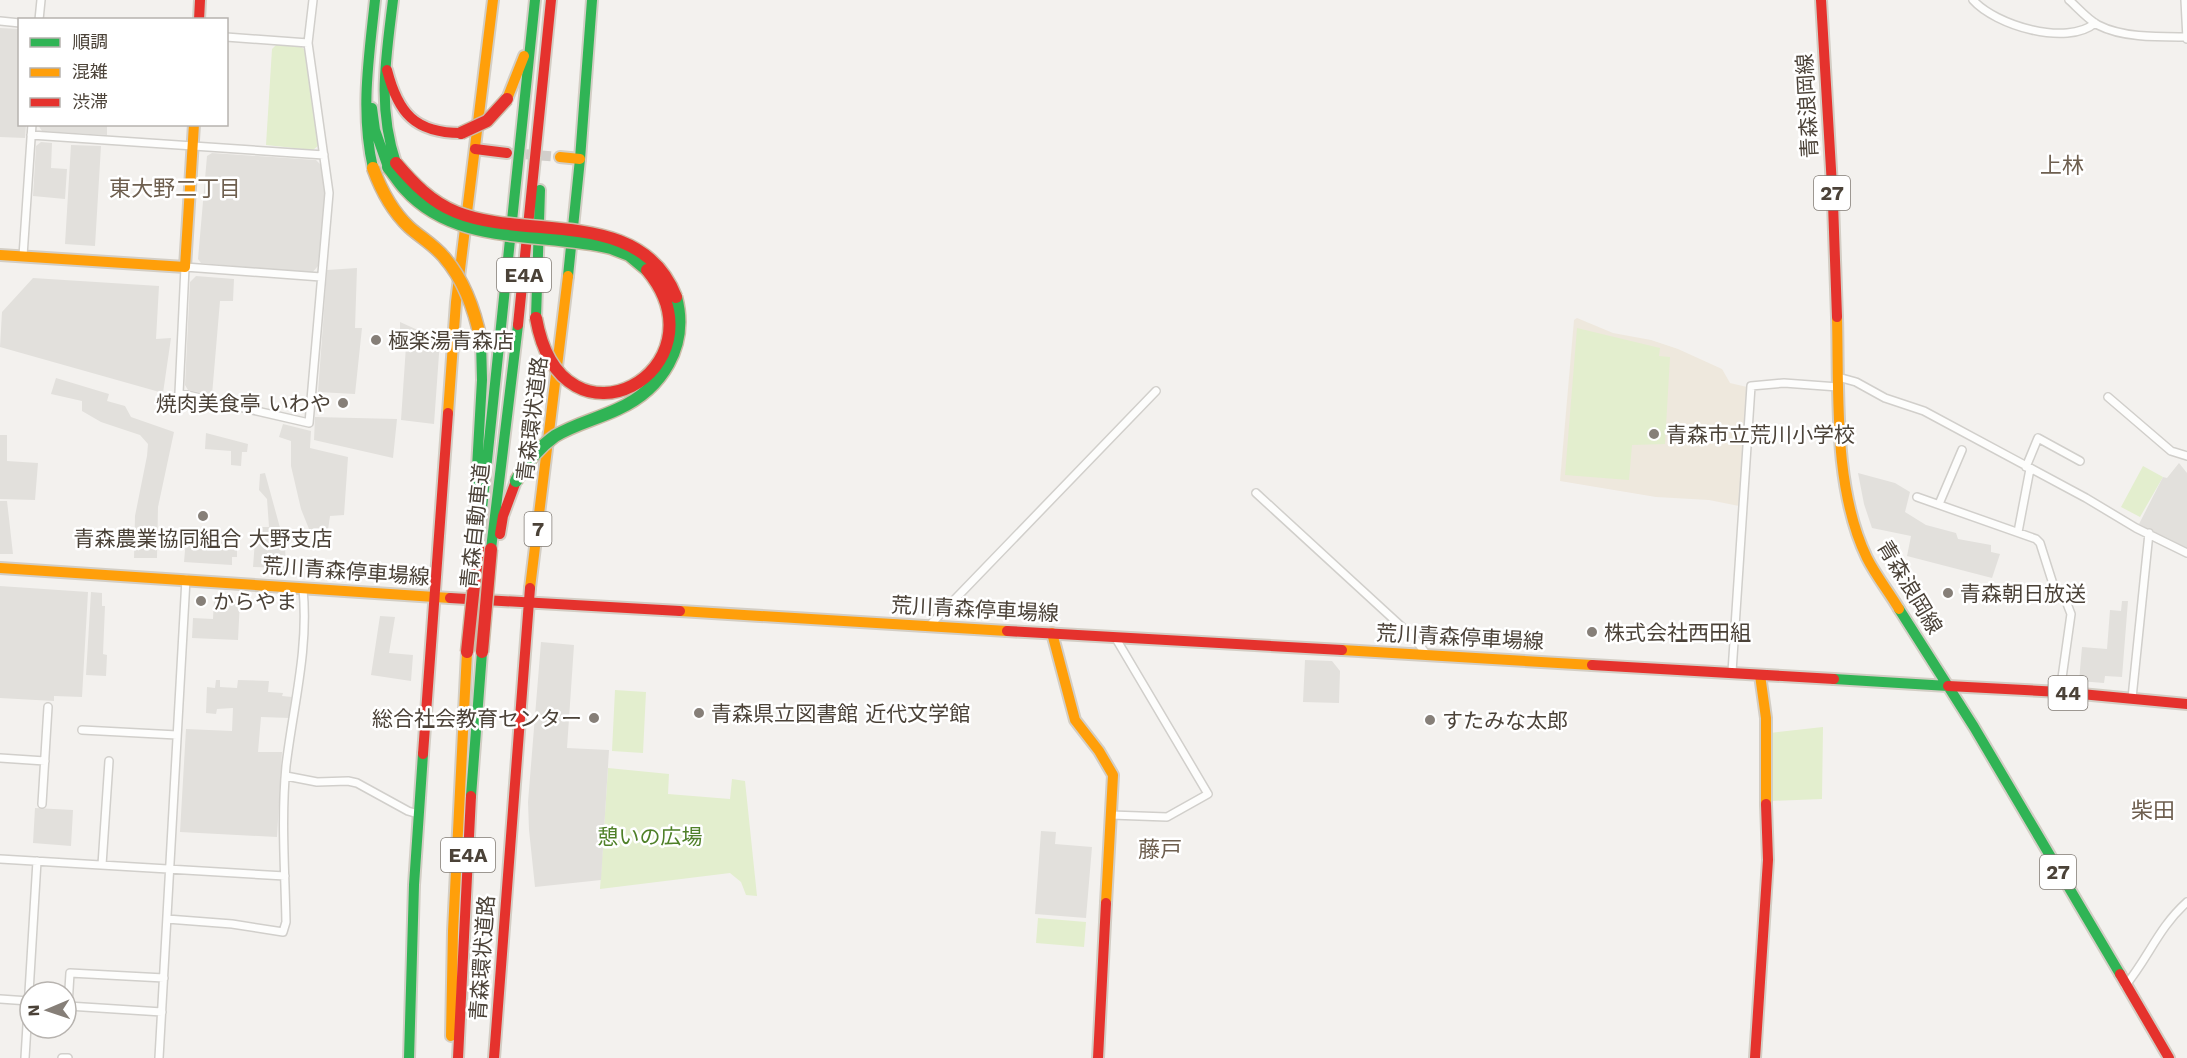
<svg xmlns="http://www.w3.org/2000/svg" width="2187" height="1058" viewBox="0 0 2187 1058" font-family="'Work Sans','Noto Sans JP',sans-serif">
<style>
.education{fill:#eee8dd}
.green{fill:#e3eece}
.parking{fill:#e2e0dc}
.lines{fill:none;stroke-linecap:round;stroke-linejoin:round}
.secondary-tunnel{stroke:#d1ceca;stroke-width:10;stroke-dasharray:10 5;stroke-linecap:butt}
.street-casing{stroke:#d1cfcb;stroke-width:10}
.fast-casing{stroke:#d3cec5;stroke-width:14}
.slow-casing{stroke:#d3cec5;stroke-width:14}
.jam-casing{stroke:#d3cec5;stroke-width:14}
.street{stroke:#fdfdfc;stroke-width:7}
.fast{stroke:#30b455;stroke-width:10}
.slow{stroke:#ff9f0a;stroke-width:10}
.jam{stroke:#e5322d;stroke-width:10}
.fast-bridge-casing{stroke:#ccbca8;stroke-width:15;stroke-linecap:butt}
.slow-bridge-casing{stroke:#ccbca8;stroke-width:15;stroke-linecap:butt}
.jam-bridge-casing{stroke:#ccbca8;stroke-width:15;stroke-linecap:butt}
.fast-bridge{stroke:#30b455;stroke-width:12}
.slow-bridge{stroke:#ff9f0a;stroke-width:12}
.jam-bridge{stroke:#e5322d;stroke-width:12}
.poi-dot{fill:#867f78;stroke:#fff;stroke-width:2}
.labels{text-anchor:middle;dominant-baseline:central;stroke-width:5;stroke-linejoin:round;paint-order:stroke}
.shield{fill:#fff;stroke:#817b74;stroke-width:1.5}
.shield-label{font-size:20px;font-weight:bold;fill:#4b4238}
.street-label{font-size:21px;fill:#4b4238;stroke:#fff}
.poi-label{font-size:21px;fill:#4b4238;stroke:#fff;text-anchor:start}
.park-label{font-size:21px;fill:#4f8028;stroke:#fff}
.neighbourhood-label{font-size:22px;fill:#6e5f4f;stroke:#fff}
</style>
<rect width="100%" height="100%" fill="#f3f1ee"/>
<path class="education" d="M 1577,318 L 1613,333 L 1651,340 L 1678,349 L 1722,369 L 1730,383 L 1747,387 L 1739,506 L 1709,500 L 1656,497 L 1560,481 L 1574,320 Z"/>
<path class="green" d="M 277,44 L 300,46 L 305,50 L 319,145 L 313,150 L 266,145 L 272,49 Z
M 1577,328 L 1660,348 L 1659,356 L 1670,357 L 1665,444 L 1632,445 L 1629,480 L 1565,475 Z
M 2143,466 L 2163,477 L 2140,517 L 2121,507 Z
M 615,690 L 646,692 L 643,753 L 612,751 Z
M 1823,727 L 1822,799 L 1770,801 L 1770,733 Z
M 608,768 L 669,774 L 668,794 L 730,799 L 732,779 L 745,781 L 757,896 L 746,895 L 741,882 L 730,873 L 600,889 Z
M 1038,918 L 1086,922 L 1084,947 L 1036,943 Z"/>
<path class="parking" d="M 0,28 L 19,29 L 20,124 L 26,125 L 25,138 L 0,137 Z
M 38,125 L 107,125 L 107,135 L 42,131 Z
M 41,142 L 52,143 L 51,168 L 67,169 L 65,199 L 33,196 L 36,146 Z
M 71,145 L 101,146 L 95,246 L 65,244 Z
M 212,153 L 316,160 L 321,165 L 325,192 L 318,266 L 312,273 L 201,263 L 198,259 L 207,156 Z
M 357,268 L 355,328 L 362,328 L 355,394 L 318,392 L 327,270 Z
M 196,276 L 234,279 L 233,301 L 220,301 L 212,395 L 188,390 L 185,385 L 190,282 Z
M 33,278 L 159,286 L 156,339 L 171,338 L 163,393 L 0,347 L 2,312 Z
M 400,322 L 440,340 L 434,424 L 401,420 L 406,346 L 400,345 Z
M 56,378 L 109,394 L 107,401 L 125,406 L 131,417 L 174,432 L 158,507 L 157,558 L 134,558 L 135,516 L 147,456 L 148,444 L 140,435 L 101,422 L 82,411 L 82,401 L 51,394 Z
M 315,417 L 397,419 L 393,458 L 314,440 Z
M 283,424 L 311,431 L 310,448 L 348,457 L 344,515 L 330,516 L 328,530 L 309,529 L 301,509 L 291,466 L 291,441 L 279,437 Z
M 206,433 L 248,444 L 247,452 L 242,452 L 241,466 L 231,465 L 231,451 L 205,449 Z
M 0,435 L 7,435 L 7,461 L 38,463 L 35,500 L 0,499 Z
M 2179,463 L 2187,473 L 2187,551 L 2139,524 L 2163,477 L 2167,478 Z
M 265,473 L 285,546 L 286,568 L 253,567 L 256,527 L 269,527 L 267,499 L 259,490 L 260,474 Z
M 1858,473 L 1895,483 L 1910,492 L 1905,512 L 1926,525 L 1956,533 L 1958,539 L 1991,545 L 1991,552 L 2000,554 L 1992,578 L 1907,556 L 1911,536 L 1872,528 L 1864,504 Z
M 0,501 L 7,501 L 13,554 L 0,554 Z
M 186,539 L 237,543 L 237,557 L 232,557 L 232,565 L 184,562 Z
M 0,586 L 88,592 L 82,697 L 54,696 L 54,701 L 0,698 Z
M 91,592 L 102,593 L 102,606 L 105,606 L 103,654 L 107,655 L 106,676 L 86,675 Z
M 214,598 L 240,600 L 238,640 L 192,638 L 193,618 L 213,619 Z
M 2122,601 L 2128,601 L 2122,677 L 2105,676 L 2104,683 L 2079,681 L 2082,647 L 2107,649 L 2110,610 L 2121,611 Z
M 380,616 L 395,617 L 389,653 L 413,655 L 411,681 L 371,675 Z
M 541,642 L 574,645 L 567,748 L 609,750 L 601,880 L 535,887 L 529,830 L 528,802 Z
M 1305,660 L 1332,661 L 1340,671 L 1339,703 L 1303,702 Z
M 216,680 L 220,680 L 220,687 L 237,688 L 238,680 L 269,681 L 268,692 L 283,693 L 282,696 L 292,697 L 290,718 L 261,717 L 258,752 L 282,752 L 277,837 L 180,832 L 186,729 L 232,731 L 233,708 L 217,709 L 216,714 L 206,713 L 207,687 L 215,688 Z
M 35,808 L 73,810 L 71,846 L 33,843 Z
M 1041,831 L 1056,832 L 1055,844 L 1092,847 L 1086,918 L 1035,914 Z"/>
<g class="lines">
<path class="secondary-tunnel" d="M 511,153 L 560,157"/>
<defs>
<path id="street" d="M 313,0 L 308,43 L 329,193 L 309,423 L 179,393 L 185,267 L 321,277
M 1973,0 C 1995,25 2067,47 2095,23
M 2069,0 C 2078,8 2087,19 2098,25 C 2123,38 2159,37 2187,37
M 2185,0 L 2187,39
M 39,20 L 41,0
M 0,21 L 20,23
M 226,37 L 308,43
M 31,135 L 324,155
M 23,256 L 32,124
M 1838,377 L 1856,382 L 1885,398 L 1924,411 L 2086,498 L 2136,528 L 2187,553
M 2108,397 L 2171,451 L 2187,456
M 2026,467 L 2038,438 L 2080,461
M 1256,493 L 1414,638 L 1427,655
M 1917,497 L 2036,539 L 2040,543 L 2053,584 L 2066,601 L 2071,614 L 2060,692
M 1939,504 L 1962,450
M 2018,532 L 2030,469
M 930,625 L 1156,391
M 1732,672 L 1751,386 L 1784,383 L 1838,387
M 2132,698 L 2149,533
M 82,730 L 177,735
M 0,758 L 45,761
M 286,776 L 317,782 L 348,781 L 357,783 L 408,811 L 418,814
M 42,804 L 48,707
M 1111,815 L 1167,817 L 1208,794 L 1115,637
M 0,859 L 285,876
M 102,865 L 109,761
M 167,919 L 232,924 L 283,932 L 286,922 C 285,870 281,818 286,766 C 293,707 309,649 303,589
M 2125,986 C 2149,957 2158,928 2187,902
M 0,999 L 29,1001
M 162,1012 L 68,1006 L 70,973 L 164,978
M 25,1058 L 37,861
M 62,1058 L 68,1058
M 159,1058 L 186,579"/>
<path id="fast" d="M 393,0 C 386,58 377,107 396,163
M 372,108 L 375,130 L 388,167
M 373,168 C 360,112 369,57 375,0
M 568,276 L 580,159 L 592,0
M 536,318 L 540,190
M 475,503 L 482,380 L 481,341
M 478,547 L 535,0
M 491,549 L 518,325
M 1899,609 L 1974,727 L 2120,974
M 1834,679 L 1948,686
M 471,796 L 482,652
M 409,1058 L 414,885 L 423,754"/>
<path id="slow" d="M 507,99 L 524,56
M 560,157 L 580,159
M 0,255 L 185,267 L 194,124
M 1837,317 C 1839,393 1833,488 1867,558 C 1876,576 1889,592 1899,609
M 448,413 L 456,302 L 493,0
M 0,568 L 450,598
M 530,588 L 568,276
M 680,611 L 1007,631
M 1052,633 L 1075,720 L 1099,751 L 1113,775 L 1106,903
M 1342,650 L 1592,665
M 1760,675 L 1766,718 L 1766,804
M 451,1036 L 453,931 L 467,652"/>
<path id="jam" d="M 1821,0 L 1833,203 L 1837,317
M 199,20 L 200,0
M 387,70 C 398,113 415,133 461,133
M 475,149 L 507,153
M 518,325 L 551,0
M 500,534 L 503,516 L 516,481
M 450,598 L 680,611
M 1007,631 L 1342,650
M 1592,665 L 1834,679
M 1948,686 L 2060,692 L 2187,704
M 423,754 L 448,413
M 2120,974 L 2169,1058
M 458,1058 L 471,796
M 494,1058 L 530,588
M 1098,1058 L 1106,903
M 1755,1058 L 1768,860 L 1766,804"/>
</defs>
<use href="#street" class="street-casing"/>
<use href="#fast" class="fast-casing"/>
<use href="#slow" class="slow-casing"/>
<use href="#jam" class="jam-casing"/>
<use href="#street" class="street"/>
<use href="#fast" class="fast"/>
<use href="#slow" class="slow"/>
<use href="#jam" class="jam"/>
<defs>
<path id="fast-bridge" d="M 388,167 C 394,174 399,183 405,189 C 457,247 543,231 611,248 L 629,255 L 647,270
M 516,481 C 526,463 538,448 555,436 C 575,424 597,419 618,409 C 662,389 689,346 676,297"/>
<path id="slow-bridge" d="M 373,168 C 381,190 392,211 409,227 C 420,237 434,245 444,257 C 465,281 475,311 481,341"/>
<path id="jam-bridge" d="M 461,133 L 487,121 L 507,99
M 396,163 C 413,183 431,202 456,212 C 527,241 641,206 676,297
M 536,318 C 562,464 729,369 647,270
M 467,652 L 478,547
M 482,652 L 491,549"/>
</defs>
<use href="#fast-bridge" class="fast-bridge-casing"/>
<use href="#slow-bridge" class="slow-bridge-casing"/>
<use href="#jam-bridge" class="jam-bridge-casing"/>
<use href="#fast-bridge" class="fast-bridge"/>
<use href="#slow-bridge" class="slow-bridge"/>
<use href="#jam-bridge" class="jam-bridge"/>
</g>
<g class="poi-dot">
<circle cx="376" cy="340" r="6"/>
<circle cx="343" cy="403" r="6"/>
<circle cx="1654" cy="434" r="6"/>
<circle cx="203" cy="516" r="6"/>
<circle cx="1948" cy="593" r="6"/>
<circle cx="201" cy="601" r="6"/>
<circle cx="1592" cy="632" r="6"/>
<circle cx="699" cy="713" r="6"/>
<circle cx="594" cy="718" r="6"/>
<circle cx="1430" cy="720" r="6"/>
</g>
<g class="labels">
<g class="shield">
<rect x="1814" y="176" width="36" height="34" rx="4.5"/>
<rect x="497" y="258" width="54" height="34" rx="4.5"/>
<rect x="524.5" y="512" width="27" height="34" rx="4.5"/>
<rect x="2048.5" y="676" width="39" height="34" rx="4.5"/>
<rect x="441" y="838" width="54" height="34" rx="4.5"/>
<rect x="2040" y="855" width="36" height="34" rx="4.5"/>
</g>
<g class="shield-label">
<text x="1832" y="193">27</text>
<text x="524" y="275">E4A</text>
<text x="538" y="529">7</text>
<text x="2068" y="693">44</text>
<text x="468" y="855">E4A</text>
<text x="2058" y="872">27</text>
</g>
<g class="street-label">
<text transform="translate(1807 106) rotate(-93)">青森浪岡線</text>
<text transform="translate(532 419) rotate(-83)">青森環状道路</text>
<text transform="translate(475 526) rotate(-84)">青森自動車道</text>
<text transform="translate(346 571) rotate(4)">荒川青森停車場線</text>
<text transform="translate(1910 587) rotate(59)">青森浪岡線</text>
<text transform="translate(975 609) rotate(3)">荒川青森停車場線</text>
<text transform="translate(1460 637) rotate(3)">荒川青森停車場線</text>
<text transform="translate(482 958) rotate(-86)">青森環状道路</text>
</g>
<g class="poi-label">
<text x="388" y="340">極楽湯青森店</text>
<text x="331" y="403" text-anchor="end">焼肉美食亭 いわや</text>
<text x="1666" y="434">青森市立荒川小学校</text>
<text x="203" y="538" text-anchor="middle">青森農業協同組合 大野支店</text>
<text x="1960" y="593">青森朝日放送</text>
<text x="213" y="601">からやま</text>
<text x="1604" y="632">株式会社西田組</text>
<text x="711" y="713">青森県立図書館 近代文学館</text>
<text x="582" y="718" text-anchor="end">総合社会教育センター</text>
<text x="1442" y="720">すたみな太郎</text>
</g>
<g class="park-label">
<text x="650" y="836">憩いの広場</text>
</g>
<g class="neighbourhood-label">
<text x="2062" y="165">上林</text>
<text x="175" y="188">東大野二丁目</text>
<text x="2153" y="810">柴田</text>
<text x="1160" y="849">藤戸</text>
</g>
</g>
<rect x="18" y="18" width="210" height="108" fill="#ffffff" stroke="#b7b3af" stroke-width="1.5"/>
<rect x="30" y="38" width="30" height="9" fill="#30b455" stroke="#b7b3af" stroke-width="1.5"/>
<text x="72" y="48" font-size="18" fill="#4b4238">順調</text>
<rect x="30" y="68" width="30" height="9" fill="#ff9f0a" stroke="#b7b3af" stroke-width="1.5"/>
<text x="72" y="78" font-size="18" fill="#4b4238">混雑</text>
<rect x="30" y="98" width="30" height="9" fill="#e5322d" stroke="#b7b3af" stroke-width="1.5"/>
<text x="72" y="108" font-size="18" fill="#4b4238">渋滞</text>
<g transform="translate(48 1010) rotate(268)"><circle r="28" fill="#ffffff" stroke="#b7b3af" stroke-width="1.5"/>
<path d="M0-4.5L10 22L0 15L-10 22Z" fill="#867f78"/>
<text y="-9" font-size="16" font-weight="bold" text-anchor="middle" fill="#4b4238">N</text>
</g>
</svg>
